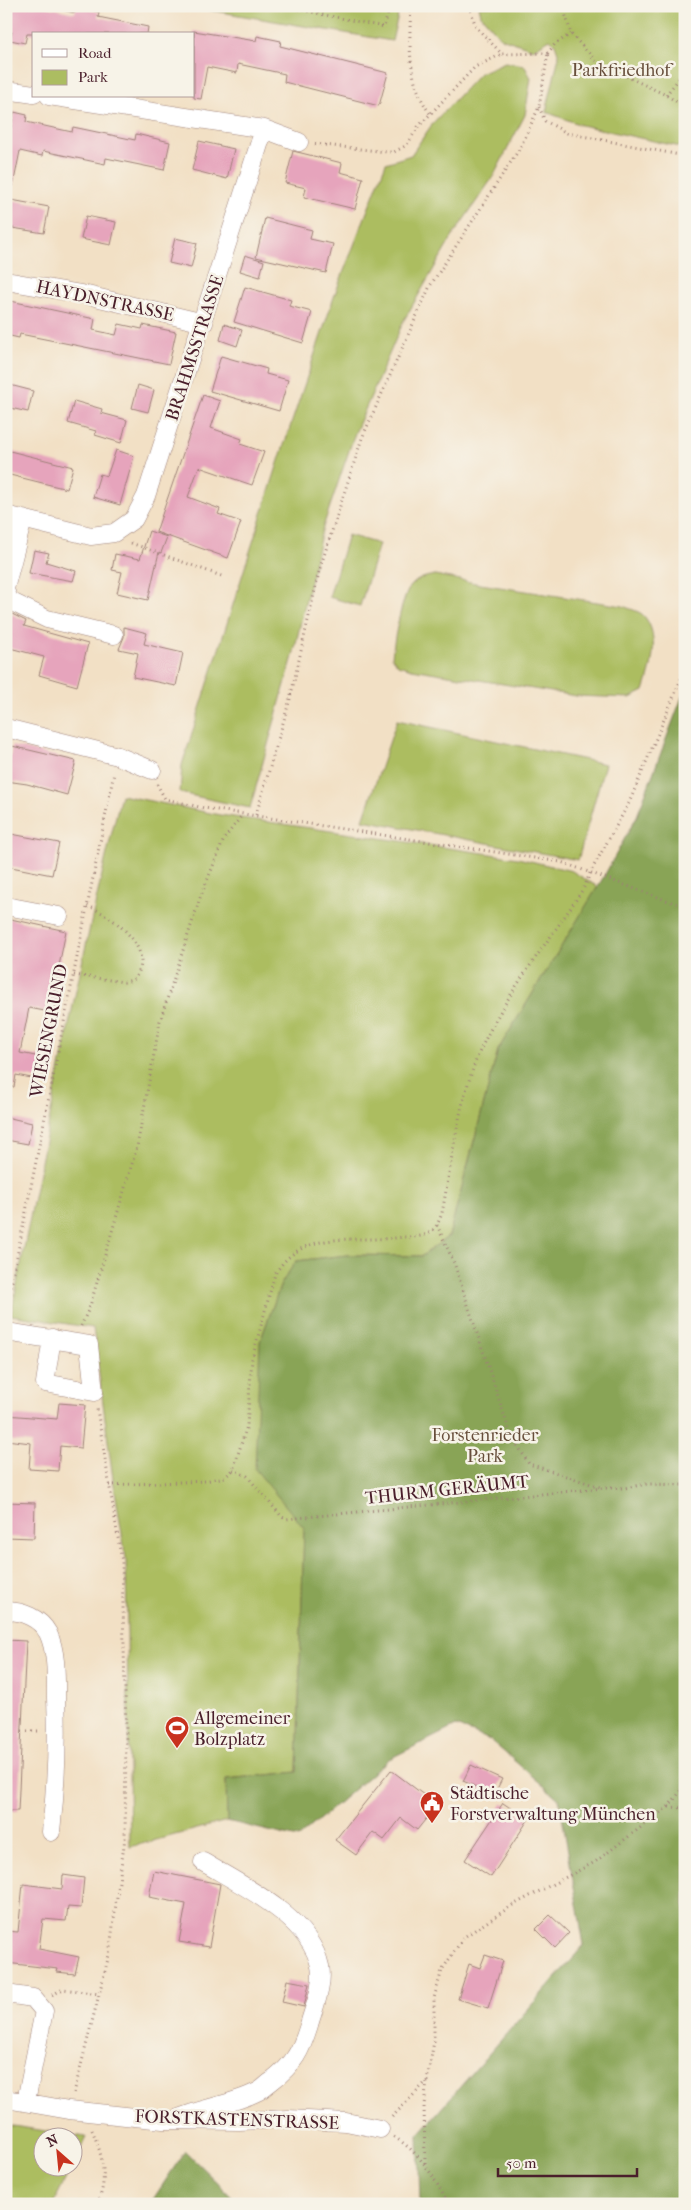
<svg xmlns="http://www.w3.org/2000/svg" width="691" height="2210" viewBox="0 0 691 2210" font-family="'IM FELL French Canon',serif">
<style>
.green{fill:#acbd61;stroke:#7b6e46}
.forest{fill:#89a457;stroke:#6a6241}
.building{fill:#e6a4bc}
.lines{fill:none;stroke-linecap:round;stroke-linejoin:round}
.minor-casing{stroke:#9e8078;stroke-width:19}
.path{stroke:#9e8078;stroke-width:3;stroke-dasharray:1 4;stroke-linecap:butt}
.minor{stroke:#fff;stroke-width:18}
.labels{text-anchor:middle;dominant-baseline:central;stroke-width:5;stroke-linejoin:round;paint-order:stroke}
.park-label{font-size:18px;fill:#674e3b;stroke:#f7f3e8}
.street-label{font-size:18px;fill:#4a1f2b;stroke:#f7f3e8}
.poi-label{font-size:18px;fill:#4a1f2b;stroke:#f7f3e8;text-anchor:start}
</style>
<rect width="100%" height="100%" fill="#f7f3e8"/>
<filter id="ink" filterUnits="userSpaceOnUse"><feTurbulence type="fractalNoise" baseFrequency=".02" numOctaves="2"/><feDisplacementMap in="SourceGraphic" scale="10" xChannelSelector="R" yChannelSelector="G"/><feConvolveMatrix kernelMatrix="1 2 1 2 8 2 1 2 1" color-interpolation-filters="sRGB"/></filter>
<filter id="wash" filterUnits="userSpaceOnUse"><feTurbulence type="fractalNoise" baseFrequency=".0096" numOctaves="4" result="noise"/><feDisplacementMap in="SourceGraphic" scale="20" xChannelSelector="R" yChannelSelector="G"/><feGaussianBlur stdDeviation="1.12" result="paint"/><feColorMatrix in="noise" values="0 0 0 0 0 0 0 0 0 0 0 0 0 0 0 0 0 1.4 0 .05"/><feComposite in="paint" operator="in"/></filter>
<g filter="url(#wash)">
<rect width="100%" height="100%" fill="#f2e0c5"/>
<path class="green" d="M 185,6 L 400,6 L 392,41 Z
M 479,6 L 685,6 L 685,148 L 581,125 L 546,112 L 559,56 L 555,44 L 550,39 L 533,49 L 501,38 L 481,15 Z
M 505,62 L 524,65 L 531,78 L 525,115 L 493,177 L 454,234 L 404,320 L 355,433 L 322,530 L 293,656 L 250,808 L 180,793 L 182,765 L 280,457 L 335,294 L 386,163 L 411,155 L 433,123 L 480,73 Z
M 348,535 L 379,544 L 360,606 L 329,597 Z
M 435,575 L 480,584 L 623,606 C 629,609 640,611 644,616 C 661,636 651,670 644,691 L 630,698 L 576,696 L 412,669 L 398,665 L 392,658 C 393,644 402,595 411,586 C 418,578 425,577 435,575 Z
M 397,720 L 605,764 L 578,860 L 363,820 Z
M 121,795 L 220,815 L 518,858 L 572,871 L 598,887 L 498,1050 L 449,1236 L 422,1256 L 347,1255 L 297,1261 L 281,1284 L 260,1342 L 304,1528 L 297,1772 L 226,1779 L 227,1821 L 130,1847 L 126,1558 L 113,1479 L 93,1328 L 11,1315 C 45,1141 78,968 121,795 Z
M 6,2125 L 86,2137 L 73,2165 L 72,2138 L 42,2138 L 42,2168 L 71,2168 L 53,2204 L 6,2204 Z"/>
<path class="forest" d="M 685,689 L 685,2204 L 420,2204 L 418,2135 L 584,1945 L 559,1799 L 490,1740 L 456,1726 L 389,1759 L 298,1838 L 227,1821 L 226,1779 L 297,1772 L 304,1528 L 255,1469 L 260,1342 L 281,1284 L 296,1261 L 347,1255 L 422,1256 L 449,1236 L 498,1050 L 603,878 L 637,816 Z
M 185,2151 L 239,2204 L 150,2204 Z"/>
<g id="blocks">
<path class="building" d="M 6,6 L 43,6 L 75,13 L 76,7 L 99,12 L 98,17 L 148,27 L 147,34 L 27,34 L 25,43 L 10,40 L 12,32 L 6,31 Z
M 194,31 L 256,41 L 257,36 L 281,41 L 280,46 L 388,73 L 379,106 L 284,82 L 285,74 L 238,64 L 237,73 L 207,67 L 201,99 L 194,98 Z
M 14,112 L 27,115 L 26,122 L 72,132 L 73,127 L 135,140 L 136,134 L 170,142 L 164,170 L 106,158 L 105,164 L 43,151 L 42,156 L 20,151 L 13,186 L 6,186 L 6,150 Z
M 199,141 L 234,149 L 227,179 L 192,170 Z
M 293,151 L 342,163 L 340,172 L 363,178 L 355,209 L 304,197 L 306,188 L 285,183 Z
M 6,199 L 49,207 L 44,233 L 6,227 Z
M 86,216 L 116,222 L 111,245 L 81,239 Z
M 265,218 L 312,230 L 310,239 L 333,244 L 326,273 L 256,257 Z
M 175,238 L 197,243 L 191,268 L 169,263 Z
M 245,255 L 264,261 L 260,277 L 240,271 Z
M 245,287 L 291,300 L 289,306 L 312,312 L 303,343 L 234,322 Z
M 6,300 L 95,319 L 93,330 L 116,335 L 119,324 L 142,329 L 143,325 L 176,332 L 169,364 L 20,334 L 19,338 L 6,335 Z
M 224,324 L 242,330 L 237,346 L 220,340 Z
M 221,356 L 267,369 L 266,374 L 288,380 L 279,411 L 210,391 Z
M 6,384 L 33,391 L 28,412 L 6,407 Z
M 138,385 L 154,390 L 148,412 L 132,408 Z
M 203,395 L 220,401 L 211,428 L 242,439 L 240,444 L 264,452 L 252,485 L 199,467 L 188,497 L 220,509 L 218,514 L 241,522 L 228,558 L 156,532 Z
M 74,401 L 102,409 L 101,413 L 127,420 L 121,443 L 95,435 L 96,431 L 68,423 Z
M 6,450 L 73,467 L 67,489 L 6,474 Z
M 116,450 L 134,456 L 120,505 L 93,497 L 100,474 L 107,476 Z
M 149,531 L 167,537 L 161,553 L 159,552 L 148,600 L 117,593 L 122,572 L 112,570 L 115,554 L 140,559 Z
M 34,550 L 49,553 L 46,562 L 76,571 L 73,581 L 29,573 Z
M 6,611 L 26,621 L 24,626 L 88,644 L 77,686 L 39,675 L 44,657 L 6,647 Z
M 124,627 L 147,633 L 144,644 L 183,653 L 176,686 L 133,677 L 138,653 L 119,649 L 124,637 Z
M 12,746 L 76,761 L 67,795 L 27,784 L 6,781 Z
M 6,833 L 59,843 L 52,875 L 6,866 Z
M 6,918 L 66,931 L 54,991 L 59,991 L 55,1013 L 29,1008 L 20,1053 L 46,1058 L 42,1080 L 16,1075 L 14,1087 L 6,1087 Z
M 6,1117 L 32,1123 L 28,1144 L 6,1140 Z
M 59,1403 L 85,1405 L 81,1448 L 60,1446 L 58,1471 L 29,1469 L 31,1443 L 6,1440 L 6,1415 L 57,1419 Z
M 6,1502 L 35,1503 L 34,1538 L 6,1537 Z
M 6,1640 L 26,1641 L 18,1811 L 6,1811 Z
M 471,1765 L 502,1779 L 494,1795 L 463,1781 Z
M 391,1770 L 437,1805 L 417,1830 L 401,1818 L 384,1840 L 373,1832 L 356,1855 L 335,1840 Z
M 503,1803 L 528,1820 L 491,1877 L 465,1860 Z
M 154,1871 L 220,1884 L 209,1947 L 179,1942 L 186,1904 L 149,1897 Z
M 63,1875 L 84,1878 L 81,1908 L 68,1907 L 66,1921 L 43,1919 L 39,1949 L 79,1957 L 75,1974 L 57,1972 L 58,1969 L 6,1963 L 6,1931 L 18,1932 L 23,1884 L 62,1889 Z
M 550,1915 L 569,1933 L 555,1948 L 536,1929 Z
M 485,1955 L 503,1961 L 488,2008 L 458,1999 L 469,1964 L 480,1968 Z
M 287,1980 L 309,1984 L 304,2007 L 282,2002 Z"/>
</g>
</g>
<g filter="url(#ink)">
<use href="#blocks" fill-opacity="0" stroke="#9e8078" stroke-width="1"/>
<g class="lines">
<defs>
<path id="minor" d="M 6,90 L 34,94
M 49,96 L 264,129 L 299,142
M 6,281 L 87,295 L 204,323
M 6,515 L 91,536 L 114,533 L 134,519 L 146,496 L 264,129
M 6,585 L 23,519
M 6,593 L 10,601 L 47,619 L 114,635
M 6,728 L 118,756 L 152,770
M 6,906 L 59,916
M 6,1332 L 89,1345 L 94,1392 L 45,1383 L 52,1338
M 6,1611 C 22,1611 40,1618 48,1633 C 57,1652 56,1678 56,1698 C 58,1744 56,1787 51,1832
M 6,1994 L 33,1998 L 44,2011 L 26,2101
M 6,2099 L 69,2110 L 163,2120 L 239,2121 L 288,2119 L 346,2122 L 380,2129
M 174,2120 C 200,2108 231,2105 257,2092 C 262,2090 267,2084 272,2081 C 294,2064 301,2051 309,2025 C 314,2007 324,1985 320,1966 C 309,1917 243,1886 203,1862"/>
</defs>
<use href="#minor" class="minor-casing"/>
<path class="path" d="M 295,6 L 296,9 L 384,27 L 390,6
M 411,6 C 409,44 407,82 431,115
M 469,6 L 476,27 L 502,54 L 548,53 L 555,44 L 571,34
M 563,6 L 571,34 L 598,63 L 666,95 L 685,107
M 666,95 L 685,71
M 539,107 L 545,121 L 567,133 L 685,156
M 315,144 L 387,152 L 394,152 L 407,145 L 418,127 L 475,67 L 502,54
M 131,543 L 224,577
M 157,784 L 165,799 L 204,808 L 561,862 L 685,907
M 256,815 L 290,699 L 320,568 L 362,438 L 430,286 L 520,148 L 539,107 L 548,53
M 74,975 L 124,982 L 133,980 C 160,952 112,914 87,906
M 437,1225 L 454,1263 L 510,1433 L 529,1464 L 600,1487
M 6,1311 L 114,773
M 81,1326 L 90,1306 L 137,1147 L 160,1021 L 200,898 L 224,839 L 242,815
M 233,1470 L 247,1476 L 282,1517 L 286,1519 L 603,1488 L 624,1488 L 647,1484 L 685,1485
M 109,1485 L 205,1481 L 225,1477 L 233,1470 L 247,1426 L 252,1359 L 275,1274 C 304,1226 357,1244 404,1237 C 411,1237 421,1237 427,1234 C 436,1230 439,1221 442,1213 C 452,1160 458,1103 479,1053 C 506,992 550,941 585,886 L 590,873 L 629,803 L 681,679 L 685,663
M 22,1731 L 39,1731
M 669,1807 L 685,1808
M 52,1995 L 63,1989 L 99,1994
M 74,2093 L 109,1955 L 125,1838 L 126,1731 L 122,1562 L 97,1409
M 392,2117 L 427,2081 L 434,2041 L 434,1998 L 442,1970 L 464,1937 L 513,1905 L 595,1862 L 668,1807 L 685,1786
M 92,2130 C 102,2153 109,2180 97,2204
M 394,2137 C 421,2153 434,2177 448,2204
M 425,2163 L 424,2105 L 427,2082"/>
<use href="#minor" class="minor"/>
</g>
</g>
<defs>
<symbol id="stadium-pin" viewBox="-11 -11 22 30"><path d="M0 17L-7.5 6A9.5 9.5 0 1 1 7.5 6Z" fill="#c8321e" stroke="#f7f3e8"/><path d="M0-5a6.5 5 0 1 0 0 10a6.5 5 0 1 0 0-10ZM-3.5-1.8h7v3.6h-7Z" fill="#fff"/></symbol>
<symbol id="civic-pin" viewBox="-11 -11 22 30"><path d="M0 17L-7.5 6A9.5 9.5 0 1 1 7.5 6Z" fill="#c8321e" stroke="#f7f3e8"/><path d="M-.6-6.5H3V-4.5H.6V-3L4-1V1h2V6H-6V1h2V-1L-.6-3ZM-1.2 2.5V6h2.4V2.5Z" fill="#fff"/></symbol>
</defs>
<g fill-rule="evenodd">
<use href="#stadium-pin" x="163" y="1714" width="28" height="38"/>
<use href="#civic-pin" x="418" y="1789" width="28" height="38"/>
</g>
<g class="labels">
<g class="park-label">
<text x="621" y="70">Parkfriedhof</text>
<text x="485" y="1435">Forstenrieder<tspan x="485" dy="21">Park</tspan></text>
</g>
<g class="street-label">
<text transform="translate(105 301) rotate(12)">HAYDNSTRASSE</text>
<text transform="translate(195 348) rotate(-72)">BRAHMSSTRASSE</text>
<text transform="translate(49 1031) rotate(-79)">WIESENGRUND</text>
<text transform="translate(447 1490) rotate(-6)">THURM GERÄUMT</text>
<text transform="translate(237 2120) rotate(2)">FORSTKASTENSTRASSE</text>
</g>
<g class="poi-label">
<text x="194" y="1718">Allgemeiner<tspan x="194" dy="21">Bolzplatz</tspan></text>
<text x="450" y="1793">Städtische<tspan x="450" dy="21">Forstverwaltung München</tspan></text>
</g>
</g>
<rect width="691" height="2210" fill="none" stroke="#f7f3e8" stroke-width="25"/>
<rect x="32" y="32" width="162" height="65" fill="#f7f3e8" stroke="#b29e9c"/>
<rect x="42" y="49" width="25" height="8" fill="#ffffff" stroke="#b29e9c"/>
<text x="78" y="58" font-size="15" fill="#4a1f2b">Road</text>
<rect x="42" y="70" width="25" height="15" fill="#acbd61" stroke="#b29e9c"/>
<text x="78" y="82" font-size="15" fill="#4a1f2b">Park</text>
<g transform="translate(58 2152) rotate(333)"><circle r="24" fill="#f7f3e8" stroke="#b29e9c"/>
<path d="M0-4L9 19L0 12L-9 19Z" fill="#c8321e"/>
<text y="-8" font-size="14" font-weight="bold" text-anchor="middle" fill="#4a1f2b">N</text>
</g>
<path d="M498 2168v8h139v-8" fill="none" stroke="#4a1f2b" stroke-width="2.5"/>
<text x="506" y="2168" font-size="15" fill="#4a1f2b" stroke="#f7f3e8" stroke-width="4" paint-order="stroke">50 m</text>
</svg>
